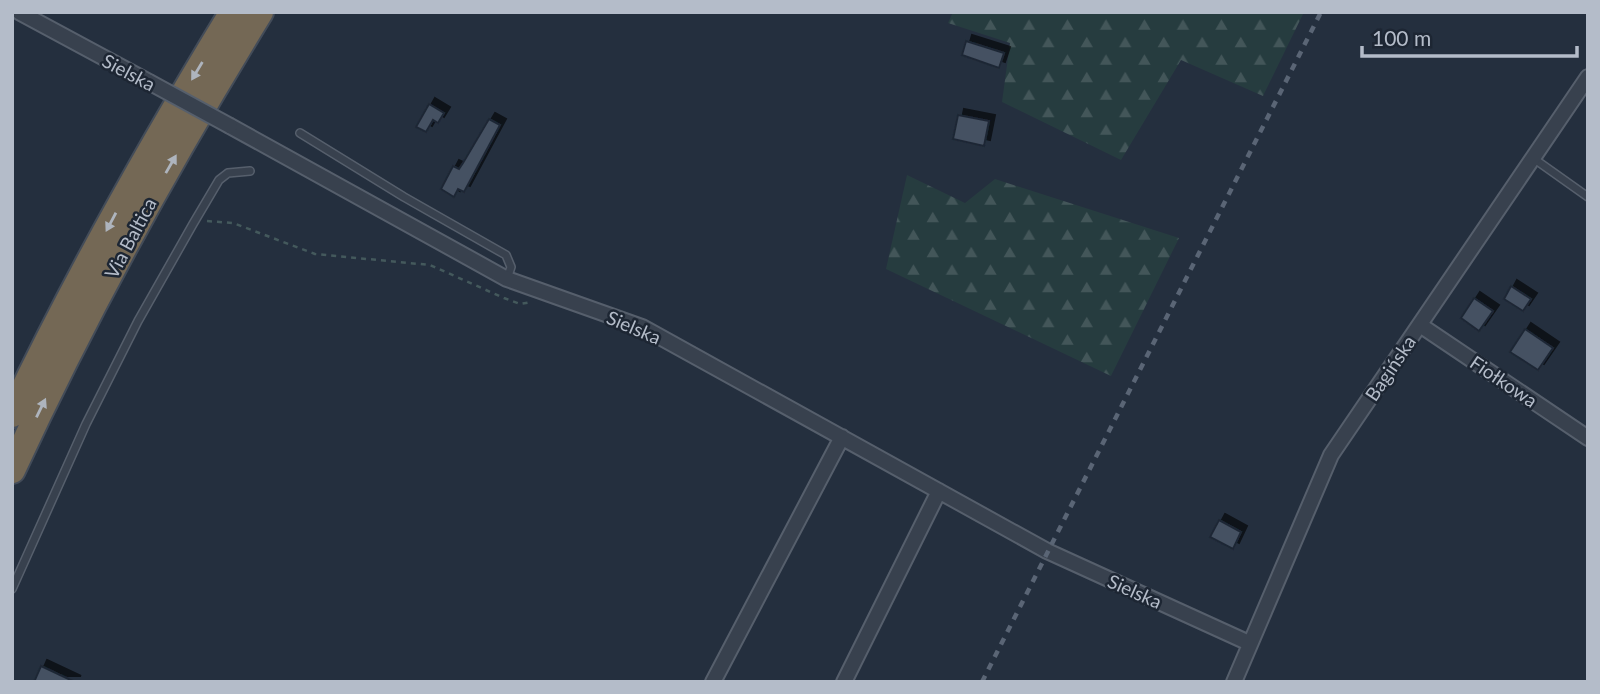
<svg xmlns="http://www.w3.org/2000/svg" width="1600" height="694" viewBox="0 0 1600 694" font-family="Lato,sans-serif">
<style>
.forest{fill:url(#forest-firs)}
.building{fill:#455162;stroke:#1f2835;stroke-width:2;filter:url(#shadow)}
.lines{fill:none;stroke-linecap:round;stroke-linejoin:round}
.lane-casing{stroke:#565f6c;stroke-width:10}
.street-casing{stroke:#565f6c;stroke-width:18}
.highway-casing{stroke:#434c59;stroke-width:30}
.path{stroke:#44595c;stroke-width:2.5;stroke-dasharray:5 5;stroke-linecap:butt}
.lane{stroke:#38414e;stroke-width:7}
.street{stroke:#38414e;stroke-width:14}
.highway{stroke:#746855;stroke-width:26}
.rail{stroke:#5a6575;stroke-width:4.5;stroke-dasharray:7 7;stroke-linecap:butt}
.street-bridge-casing{stroke:#565f6c;stroke-width:18;stroke-linecap:butt}
.street-bridge{stroke:#38414e;stroke-width:14}
.oneway{fill:#aeb4bd}
.labels{text-anchor:middle;dominant-baseline:central;stroke-width:5;stroke-linejoin:round;paint-order:stroke}
.street-label{font-size:19px;fill:#b4bcc9;stroke:#1d2633}
</style>
<defs>
<pattern id="forest-firs" width="22" height="20" patternUnits="userSpaceOnUse" patternTransform="scale(1.75)"><rect width="22" height="20" fill="#263c3f"/><path d="M5 1l3.5 6h-7zM16 11l3.5 6h-7z" fill="#435659"/></pattern>
<filter id="shadow"><feDropShadow dx="6" dy="-6" stdDeviation="0" flood-color="#0009"/></filter>
</defs>
<rect width="100%" height="100%" fill="#242f3e"/>
<path class="forest" d="M 953,12 L 1304,12 L 1263,96 L 1181,60 L 1121,160 L 1002,102 L 1010,43 L 948,23 Z
M 907,175 L 965,203 L 995,179 L 1179,238 L 1111,376 L 886,269 Z"/>
<path class="building" d="M 966,41 L 1004,53 L 999,68 L 962,55 Z
M 429,104 L 444,113 L 438,123 L 433,120 L 426,132 L 416,127 Z
M 958,115 L 989,121 L 984,146 L 953,139 Z
M 489,119 L 500,125 L 464,192 L 458,189 L 454,197 L 441,189 L 453,166 L 459,169 L 463,163 Z
M 1511,286 L 1531,299 L 1523,311 L 1504,299 Z
M 1474,298 L 1493,311 L 1479,331 L 1461,318 Z
M 1525,329 L 1553,348 L 1538,370 L 1510,352 Z
M 1219,520 L 1241,532 L 1233,549 L 1210,537 Z
M 41,666 L 75,682 L 34,682 Z"/>
<g class="lines">
<defs>
<path id="lane" d="M 300,133 L 404,197 L 506,255 L 511,267 L 507,279
M 1533,158 L 1588,197
M 12,589 L 86,424 L 138,321 L 193,224 L 219,180 L 228,173 L 250,171"/>
<path id="street" d="M 19,12 L 149,82
M 230,126 L 507,279 L 642,327 L 1047,551 L 1249,643
M 1420,325 L 1588,438
M 713,682 L 842,437
M 844,682 L 939,491
M 1234,682 L 1331,455 L 1588,77"/>
<path id="highway" d="M 12,414 C 78,276 153,143 233,12
M 12,470 C 85,312 169,160 260,12"/>
</defs>
<use href="#lane" class="lane-casing"/>
<use href="#street" class="street-casing"/>
<use href="#highway" class="highway-casing"/>
<path class="path" d="M 207,221 L 233,223 L 315,254 L 430,265 L 504,298 L 520,304 L 532,302"/>
<use href="#lane" class="lane"/>
<use href="#street" class="street"/>
<use href="#highway" class="highway"/>
<path class="rail" d="M 982,682 L 1321,12"/>
<defs>
<path id="street-bridge" d="M 149,82 L 230,126"/>
</defs>
<use href="#street-bridge" class="street-bridge-casing"/>
<use href="#street-bridge" class="street-bridge"/>
</g>
<defs><path id="oneway-solid" d="M-6-.8H1V-3.2L6.5 0L1 3.2V.8H-6Z" transform="scale(1.75)"/></defs>
<g class="oneway">
<use href="#oneway-solid" transform="translate(197 71) rotate(121)"/>
<use href="#oneway-solid" transform="translate(171 164) rotate(-60)"/>
<use href="#oneway-solid" transform="translate(111 222) rotate(118)"/>
<use href="#oneway-solid" transform="translate(41 408) rotate(-64)"/>
</g>
<g class="labels">
<g class="street-label">
<text transform="translate(129 72) rotate(28)">Sielska</text>
<text transform="translate(130 238) rotate(-62)">Via Baltica</text>
<text transform="translate(634 327) rotate(23)">Sielska</text>
<text transform="translate(1390 368) rotate(-56)">Bagińska</text>
<text transform="translate(1504 381) rotate(34)">Fiołkowa</text>
<text transform="translate(1135 591) rotate(24)">Sielska</text>
</g>
</g>
<rect width="1600" height="694" fill="none" stroke="#b4bcc9" stroke-width="28"/>
<path d="M1362 46v10h215v-10" fill="none" stroke="#b4bcc9" stroke-width="3.5"/>
<text x="1372" y="46" font-size="21" fill="#b4bcc9" stroke="#1d2633" stroke-width="5" paint-order="stroke">100 m</text>
</svg>
